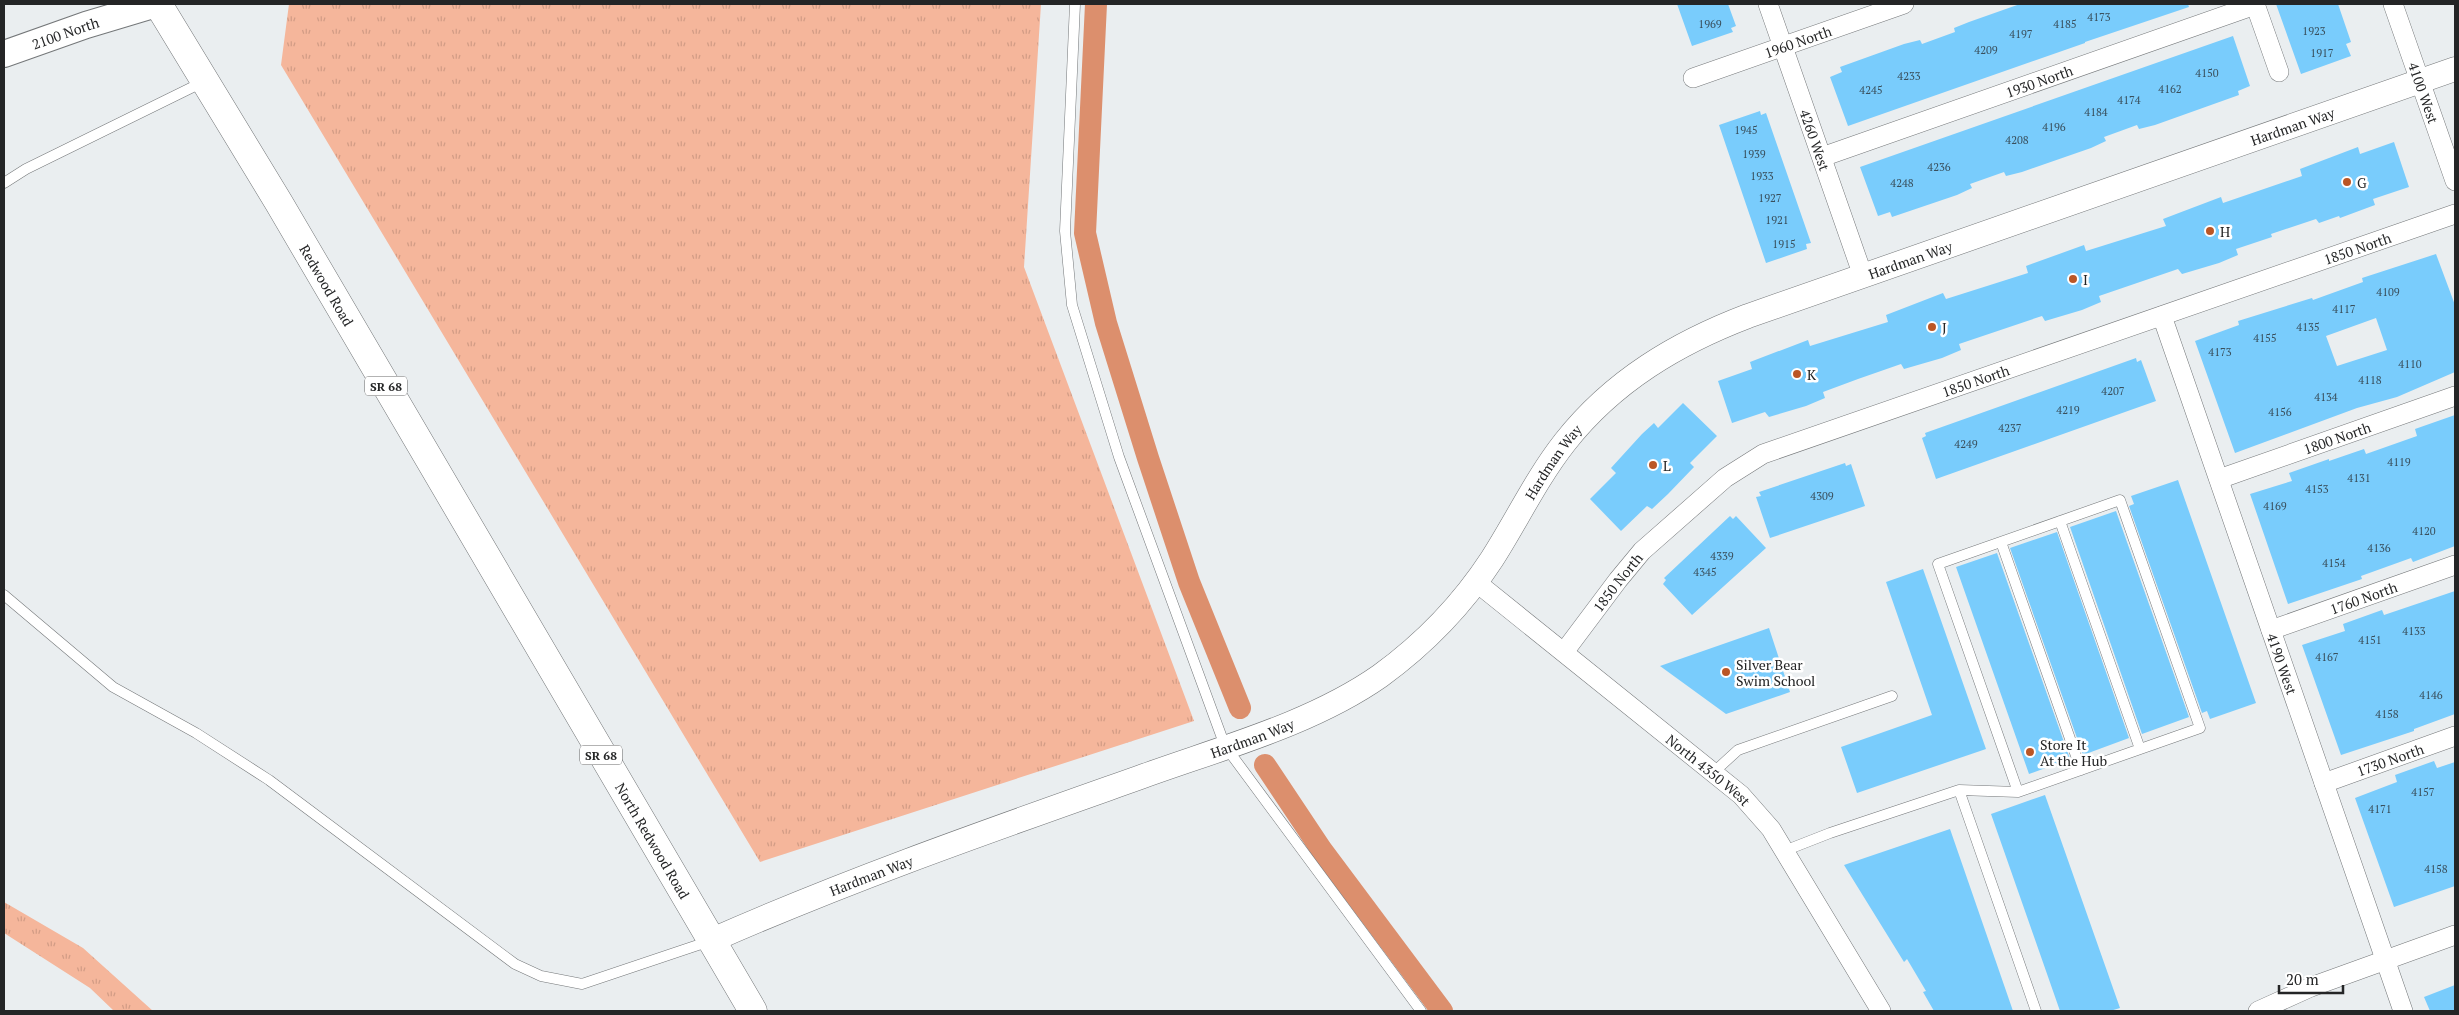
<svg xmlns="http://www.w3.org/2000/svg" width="2459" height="1015" viewBox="0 0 2459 1015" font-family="'PT Serif',serif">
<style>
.grass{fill:url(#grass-tufts)}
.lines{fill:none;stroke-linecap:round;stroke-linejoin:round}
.canal{stroke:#dc8f6d;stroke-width:22}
.building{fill:#79ccfc;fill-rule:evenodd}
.service-casing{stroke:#747779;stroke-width:11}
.minor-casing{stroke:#747779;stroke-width:20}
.tertiary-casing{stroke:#747779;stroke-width:25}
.secondary-casing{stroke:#747779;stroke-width:28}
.primary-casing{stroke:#747779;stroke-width:29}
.service{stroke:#fff;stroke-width:10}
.minor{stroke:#fff;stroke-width:19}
.tertiary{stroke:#fff;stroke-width:24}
.secondary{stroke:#fff;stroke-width:26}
.primary{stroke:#fff;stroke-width:28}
.poi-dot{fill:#bb5625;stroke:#fff;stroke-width:2}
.labels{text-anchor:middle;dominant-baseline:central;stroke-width:5;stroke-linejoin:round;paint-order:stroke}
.number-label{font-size:11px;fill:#394f5c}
.shield{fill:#fff;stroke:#666667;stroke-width:1}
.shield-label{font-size:12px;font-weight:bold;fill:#242526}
.street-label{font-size:14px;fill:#242526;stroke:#fff}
.poi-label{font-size:14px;fill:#242526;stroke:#fff;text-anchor:start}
</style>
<defs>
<pattern id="grass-tufts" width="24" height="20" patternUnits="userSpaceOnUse" patternTransform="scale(1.25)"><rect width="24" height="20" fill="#f5b69b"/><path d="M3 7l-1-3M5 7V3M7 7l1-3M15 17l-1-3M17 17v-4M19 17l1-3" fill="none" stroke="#d29c85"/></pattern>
</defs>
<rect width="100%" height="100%" fill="#eaeef0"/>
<path class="grass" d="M 289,4 L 1041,4 L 1024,267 L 1194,721 L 760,862 L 281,65 Z
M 4,902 L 83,948 L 153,1011 L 114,1011 L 90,988 L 4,933 Z"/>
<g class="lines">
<path class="canal" d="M 1096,4 L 1085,233 L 1106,323 L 1148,458 L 1189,582 L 1240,708
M 1265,765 L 1321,849 L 1442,1011"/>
</g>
<path class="building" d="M 1677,4 L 1728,4 L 1736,26 L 1731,28 L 1733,32 L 1692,46 Z
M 2020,4 L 2188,4 L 2189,7 L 2085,42 L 2085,43 L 1848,126 L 1830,77 L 1842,72 L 1840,67 L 1904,44 L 1920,40 L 1922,44 L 1955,32 L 1954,28 L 1969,22 Z
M 2276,4 L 2338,4 L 2351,42 L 2346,44 L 2351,56 L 2301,74 Z
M 2233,36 L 2250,86 L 2238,91 L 2239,95 L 2155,125 L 2139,129 L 2137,125 L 2104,137 L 2106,141 L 2091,148 L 2022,172 L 2006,176 L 2004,172 L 1970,184 L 1972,188 L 1957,195 L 1892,217 L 1890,212 L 1878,216 L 1860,167 Z
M 1760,111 L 1761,115 L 1766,113 L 1811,243 L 1806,244 L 1807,249 L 1766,263 L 1719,125 Z
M 2394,142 L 2409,187 L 2373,199 L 2375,205 L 2340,218 L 2339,216 L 2319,223 L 2316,219 L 2271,234 L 2272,237 L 2236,249 L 2238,255 L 2219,263 L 2182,274 L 2178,269 L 2099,296 L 2101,302 L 2082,310 L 2045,321 L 2042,316 L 1959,344 L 1961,350 L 1942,358 L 1904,369 L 1901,364 L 1858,379 L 1823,392 L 1825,398 L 1806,406 L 1769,417 L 1765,412 L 1732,423 L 1718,381 L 1752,369 L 1750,362 L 1808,340 L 1810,346 L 1888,322 L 1886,315 L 1943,293 L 1946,299 L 2028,273 L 2026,266 L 2084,245 L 2086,251 L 2166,226 L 2163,219 L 2184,211 L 2221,197 L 2223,203 L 2302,176 L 2300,169 L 2358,147 L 2360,154 Z
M 2436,254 L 2455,305 L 2455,372 L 2397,397 L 2357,408 L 2235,453 L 2195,341 L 2239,325 L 2238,321 L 2312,298 L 2313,300 L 2363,282 L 2362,278 ZM 2376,318 L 2387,350 L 2337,366 L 2326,336 Z
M 2136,358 L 2137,362 L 2141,360 L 2156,401 L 1936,479 L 1922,438 L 1926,436 L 1925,433 Z
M 1683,403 L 1717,436 L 1690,463 L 1694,467 L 1668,494 L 1652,509 L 1647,506 L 1621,531 L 1590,499 L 1616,473 L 1611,468 L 1642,434 L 1654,423 L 1658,428 Z
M 2455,415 L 2455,546 L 2413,562 L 2411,558 L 2361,576 L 2362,579 L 2288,604 L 2250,494 L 2292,481 L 2289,473 L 2329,459 L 2329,461 L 2364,449 L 2366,454 L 2417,436 L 2415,429 Z
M 1845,463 L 1846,466 L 1851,464 L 1865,506 L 1770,538 L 1756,497 L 1761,496 L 1759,492 Z
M 2178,480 L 2256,703 L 2210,719 L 2207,711 L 2202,713 L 2129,506 L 2134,504 L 2131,496 Z
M 2116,511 L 2189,717 L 2142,734 L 2070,527 Z
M 1730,516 L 1733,519 L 1736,516 L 1766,548 L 1692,615 L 1663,584 L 1666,580 L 1664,578 Z
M 2057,532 L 2129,738 L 2083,755 L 2010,548 Z
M 1997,553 L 2070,759 L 2029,774 L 1956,567 Z
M 1923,569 L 1986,749 L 1857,793 L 1841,747 L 1932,715 L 1886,582 Z
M 2455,591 L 2455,714 L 2414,729 L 2414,731 L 2341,755 L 2302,645 L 2345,631 L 2343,624 L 2382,610 L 2384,615 Z
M 1769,628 L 1790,692 L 1726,714 L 1660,666 Z
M 2434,761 L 2437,768 L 2455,762 L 2455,886 L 2394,907 L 2355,798 L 2397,782 L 2395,775 Z
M 2045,795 L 2120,1008 L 2110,1011 L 2060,1011 L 1991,814 Z
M 1950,829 L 2013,1011 L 1934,1011 L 1923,992 L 1926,991 L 1907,959 L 1904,962 L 1844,865 Z
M 2455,985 L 2455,1011 L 2430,1011 L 2424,997 Z"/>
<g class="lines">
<defs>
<path id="service" d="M 1075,4 L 1065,231 L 1072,305 L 1119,457 L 1225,746 L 1421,1011
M 4,183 L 26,169 L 203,82
M 2060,521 L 2140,749
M 2001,542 L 2081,770
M 4,595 L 113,687 L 196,733 L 269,780 L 515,964 L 541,976 L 582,984 L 710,941
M 1715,771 L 1738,750 L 1892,696
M 1959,790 L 2036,1011
M 1784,851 L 1830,833 L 1959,790 L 2018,792 L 2200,728 L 2120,500 L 1938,564 L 2018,792"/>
<g id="minor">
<path id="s1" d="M 1768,4 L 1863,276"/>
<path d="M 2255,4 L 2279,72"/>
<path id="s2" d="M 2393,4 L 2455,181"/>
<path id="s3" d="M 1693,78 L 1904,4"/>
<path id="s4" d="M 1822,157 L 2255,5"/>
<path id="s5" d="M 2162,316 L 2403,1011"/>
<path id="s6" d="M 2219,479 L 2455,396"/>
<path id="s7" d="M 1476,582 L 1741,795 L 1771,829 L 1881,1011"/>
<path id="s8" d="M 2271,630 L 2455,565"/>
<path id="s9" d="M 1564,652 L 1618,580 L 1642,551 L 1725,478 L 1763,454 L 2455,214"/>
<path id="s10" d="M 2324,783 L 2455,736"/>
<path d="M 2258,1011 L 2311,987 L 2455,935"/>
</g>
<g id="tertiary">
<path id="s11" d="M 710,941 C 850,879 994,829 1138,778 C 1217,749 1310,725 1380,676 C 1424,644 1462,605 1492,559 C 1517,520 1536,479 1565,442 C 1613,381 1677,343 1748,316 L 2455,69"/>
</g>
<g id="secondary">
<path id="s12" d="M 4,54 L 86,25 L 156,4"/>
</g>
<g id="primary">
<path id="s13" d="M 158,4 L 279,203 L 753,1011"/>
</g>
</defs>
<use href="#service" class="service-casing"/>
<use href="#minor" class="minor-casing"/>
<use href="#tertiary" class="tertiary-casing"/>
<use href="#secondary" class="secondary-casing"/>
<use href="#primary" class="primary-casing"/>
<use href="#service" class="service"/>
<use href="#minor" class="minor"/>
<use href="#tertiary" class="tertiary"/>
<use href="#secondary" class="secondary"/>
<use href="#primary" class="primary"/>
</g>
<g class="poi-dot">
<circle cx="2347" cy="182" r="5"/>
<circle cx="2210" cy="231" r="5"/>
<circle cx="2073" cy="279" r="5"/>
<circle cx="1932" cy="327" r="5"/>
<circle cx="1797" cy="374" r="5"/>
<circle cx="1653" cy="465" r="5"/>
<circle cx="1726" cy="672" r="5"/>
<circle cx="2030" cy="752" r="5"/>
</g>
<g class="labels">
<g class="number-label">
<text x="2099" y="17">4173</text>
<text x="1710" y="24">1969</text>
<text x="2065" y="24">4185</text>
<text x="2314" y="31">1923</text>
<text x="2021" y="34">4197</text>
<text x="1986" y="50">4209</text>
<text x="2322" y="53">1917</text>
<text x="2207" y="73">4150</text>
<text x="1909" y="76">4233</text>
<text x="2170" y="89">4162</text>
<text x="1871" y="90">4245</text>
<text x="2129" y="100">4174</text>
<text x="2096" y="112">4184</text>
<text x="2054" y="127">4196</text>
<text x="1746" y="130">1945</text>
<text x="2017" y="140">4208</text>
<text x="1754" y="154">1939</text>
<text x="1939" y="167">4236</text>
<text x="1762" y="176">1933</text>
<text x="1902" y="183">4248</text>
<text x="1770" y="198">1927</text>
<text x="1777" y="220">1921</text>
<text x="1784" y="244">1915</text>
<text x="2388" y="292">4109</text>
<text x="2344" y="309">4117</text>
<text x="2308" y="327">4135</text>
<text x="2265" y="338">4155</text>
<text x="2220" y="352">4173</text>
<text x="2410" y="364">4110</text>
<text x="2370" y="380">4118</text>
<text x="2113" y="391">4207</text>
<text x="2326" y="397">4134</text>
<text x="2068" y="410">4219</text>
<text x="2280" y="412">4156</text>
<text x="2010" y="428">4237</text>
<text x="1966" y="444">4249</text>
<text x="2399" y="462">4119</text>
<text x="2359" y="478">4131</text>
<text x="2317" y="489">4153</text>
<text x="1822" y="496">4309</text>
<text x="2275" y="506">4169</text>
<text x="2424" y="531">4120</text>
<text x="2379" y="548">4136</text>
<text x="1722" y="556">4339</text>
<text x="2334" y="563">4154</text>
<text x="1705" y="572">4345</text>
<text x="2414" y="631">4133</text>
<text x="2370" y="640">4151</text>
<text x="2327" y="657">4167</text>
<text x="2431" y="695">4146</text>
<text x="2387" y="714">4158</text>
<text x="2423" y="792">4157</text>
<text x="2380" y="809">4171</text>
<text x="2436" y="869">4158</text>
</g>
<g class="shield">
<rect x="365" y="376.5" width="42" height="19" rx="4"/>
<rect x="580" y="745.5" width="42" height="19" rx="4"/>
</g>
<g class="shield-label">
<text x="386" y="386">SR 68</text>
<text x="601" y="755">SR 68</text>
</g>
<g class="street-label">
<text stroke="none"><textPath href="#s12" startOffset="65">2100 North</textPath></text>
<text stroke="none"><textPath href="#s3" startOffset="111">1960 North</textPath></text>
<text stroke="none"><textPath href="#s4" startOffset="230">1930 North</textPath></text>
<text stroke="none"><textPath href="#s2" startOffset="94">4100 West</textPath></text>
<text stroke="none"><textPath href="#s11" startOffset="1824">Hardman Way</textPath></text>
<text stroke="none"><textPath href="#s1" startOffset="144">4260 West</textPath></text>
<text stroke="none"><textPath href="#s9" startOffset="912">1850 North</textPath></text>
<text stroke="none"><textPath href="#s11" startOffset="1419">Hardman Way</textPath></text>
<text stroke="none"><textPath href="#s13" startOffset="328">Redwood Road</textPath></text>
<text stroke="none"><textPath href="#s9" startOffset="508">1850 North</textPath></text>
<text stroke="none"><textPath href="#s6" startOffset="125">1800 North</textPath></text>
<text stroke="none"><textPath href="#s11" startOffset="999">Hardman Way</textPath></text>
<text stroke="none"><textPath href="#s9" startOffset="88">1850 North</textPath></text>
<text stroke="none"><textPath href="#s8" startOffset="98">1760 North</textPath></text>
<text stroke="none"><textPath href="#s5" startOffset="368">4190 West</textPath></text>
<text stroke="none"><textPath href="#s11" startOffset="579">Hardman Way</textPath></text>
<text stroke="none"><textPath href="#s10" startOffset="70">1730 North</textPath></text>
<text stroke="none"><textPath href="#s7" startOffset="299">North 4350 West</textPath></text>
<text stroke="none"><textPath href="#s13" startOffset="972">North Redwood Road</textPath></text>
<text stroke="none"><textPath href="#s11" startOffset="174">Hardman Way</textPath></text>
</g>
<g class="poi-label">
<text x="2357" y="182">G</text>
<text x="2220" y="231">H</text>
<text x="2083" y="279">I</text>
<text x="1942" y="327">J</text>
<text x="1807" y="374">K</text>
<text x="1663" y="465">L</text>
<text x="1736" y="664">Silver Bear<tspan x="1736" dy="16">Swim School</tspan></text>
<text x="2040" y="744">Store It<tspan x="2040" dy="16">At the Hub</tspan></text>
</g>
</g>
<rect width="2459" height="1015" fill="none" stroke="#242526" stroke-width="10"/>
<path d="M2279 985v8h64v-8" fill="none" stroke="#242526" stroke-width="2.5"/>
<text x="2286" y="985" font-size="15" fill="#242526" stroke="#ffffff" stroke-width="4" paint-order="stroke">20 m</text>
</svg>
